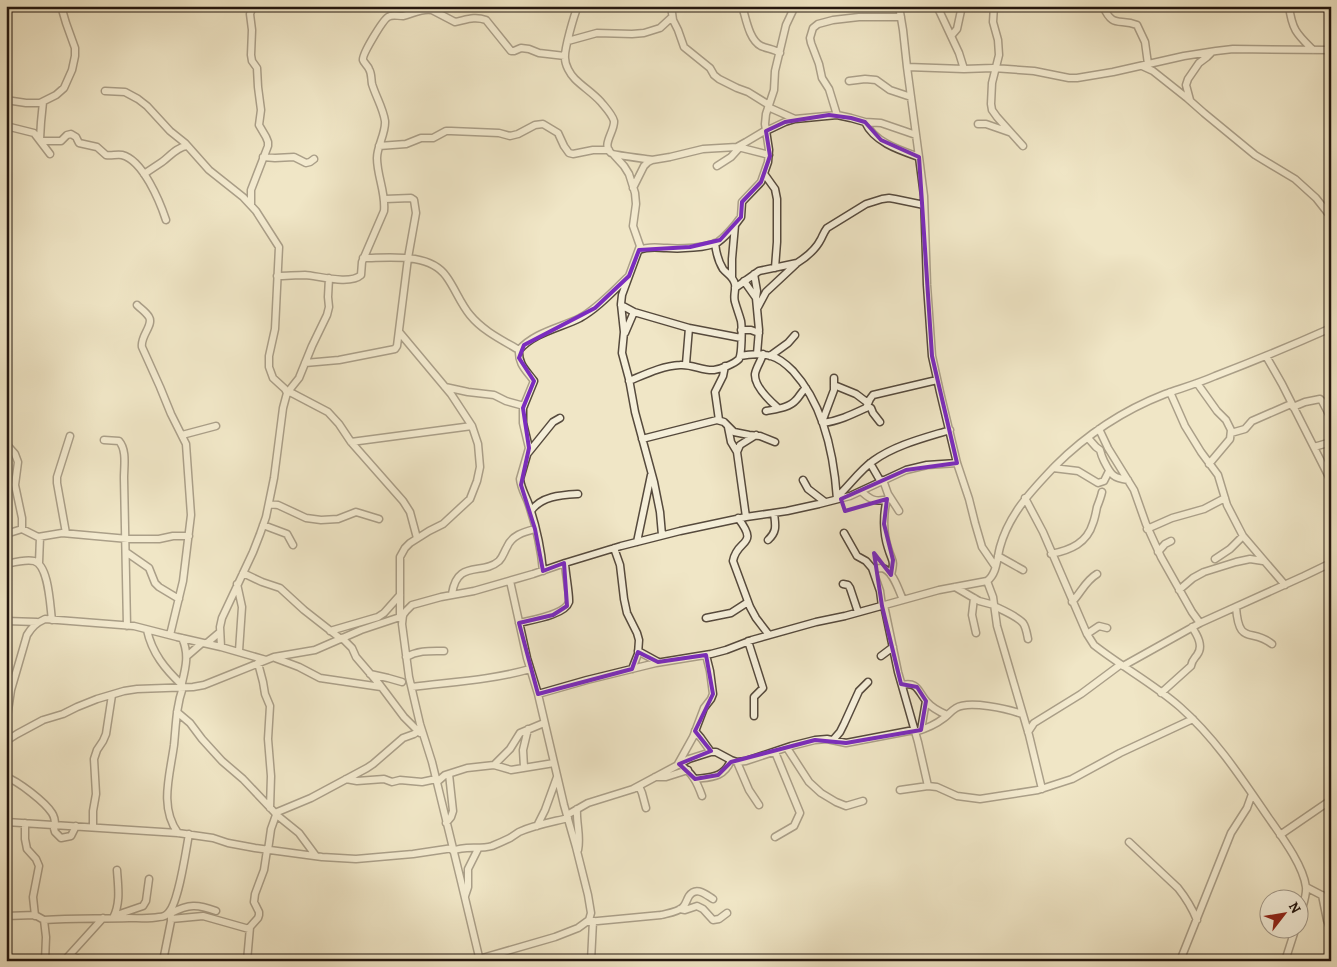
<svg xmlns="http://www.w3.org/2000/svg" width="1337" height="967" font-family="Alegreya,serif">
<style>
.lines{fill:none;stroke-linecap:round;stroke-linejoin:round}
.minor-casing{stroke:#564a3d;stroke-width:9}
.minor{stroke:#f5efda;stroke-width:6}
.marked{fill:none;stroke:#7b2cbf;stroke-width:4;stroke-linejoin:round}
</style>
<rect width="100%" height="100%" fill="#f0e6c6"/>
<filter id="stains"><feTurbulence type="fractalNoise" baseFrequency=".004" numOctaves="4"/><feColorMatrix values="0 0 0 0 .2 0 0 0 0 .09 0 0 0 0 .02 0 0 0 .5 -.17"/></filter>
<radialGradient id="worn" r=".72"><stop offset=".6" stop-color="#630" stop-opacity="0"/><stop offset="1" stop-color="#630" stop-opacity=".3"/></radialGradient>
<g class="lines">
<!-- minor casing -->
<g class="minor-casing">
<path id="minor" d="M578 6C574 15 564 50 565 58 565 65 570 74 575 79 583 87 593 93 601 102 605 107 612 114 614 121 615 131 601 145 611 153 613 155 646 159 652 160
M671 6 673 20 678 30 684 47 710 68 714 75 719 79 737 88 748 92 769 105
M742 6C746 18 749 40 761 46 768 49 774 49 780 53
M899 6 903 30 907 67 919 157 924 196 927 285 932 356 940 392 957 463 969 499 975 523 982 547 995 566
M937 6 959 53 964 69
M994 6 993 22 998 40 999 55 992 83 991 104 992 110 997 117 1023 146
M1103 6C1113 29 1119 18 1137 25L1145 42 1148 64
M1289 6C1292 30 1297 34 1313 50
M951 36 957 29 962 6
M568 41 597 33 632 34 644 33 660 28 672 17
M1142 66 1153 71 1187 98 1204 113 1255 155 1295 179 1316 198 1331 217
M907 67 964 69 993 68 1034 71 1069 78H1077L1113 72 1184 56 1216 51 1233 49 1331 50
M849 81 865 79 876 80 890 90 911 97
M105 91 125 92 138 99 147 106 170 131 185 143 209 170 243 197 256 211 279 247 275 329 269 356V367L273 378 285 389 287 393 283 408 274 478 266 517 260 534 253 552 222 618 220 627 221 647
M6 100 26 103H40L56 95 64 88 72 70 75 56V48L66 23 61 6
M1190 100 1186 85 1188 79 1199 63 1207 57 1212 52
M768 107 795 119
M837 115 829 89 822 78 819 64 811 43 810 38 813 28 818 24 833 20 859 17H901
M865 122C874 142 899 150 919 157
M6 124 10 127 34 133 50 154
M978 124H986L1009 132
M766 131 785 122 795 119 837 115 851 118 865 122 881 123 916 135
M40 139 41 122 43 102
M41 141H61L67 135 71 134 76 137 79 143 97 147 106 155C111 156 117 154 122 155 143 160 160 202 166 220
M379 146 406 144 421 138H433L446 131H451L499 133 510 136 518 134 535 125 543 124 558 133 564 146 569 153 573 154 593 150H609
M738 147 769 155
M614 155 624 166 629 174 635 193 636 204 633 226 640 246 622 295 621 304 624 332 622 353 629 379 635 412 654 482 660 512 662 535
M263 157 275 158 294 157 306 163 310 162 314 159
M717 166 731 157 740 147
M144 174C150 170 156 166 162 162 170 156 177 147 187 146
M765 175 775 189 777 199V242L775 268
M633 188 644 166 648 162 652 160 670 157 703 149 737 147 746 142 766 130
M251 205V190L268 146V142L266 137 259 125 261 110 258 87 257 68 252 61 251 55 252 30 250 14 253 6
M639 250C649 246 657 248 667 248 680 249 707 248 718 242 725 237 730 231 735 225
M363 258C388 258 429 252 446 276 455 288 460 303 470 315 483 331 502 340 519 350
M754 274 757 291 756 298
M277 276C286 276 296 275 305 275 319 276 350 285 361 275L362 262 384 211C386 193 377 176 377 158 377 146 386 133 385 121 383 108 376 97 372 84 371 79 372 74 369 69 368 66 364 63 363 60 362 54 383 20 388 17 392 14 397 16 403 16 413 14 421 8 432 10L455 22C466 20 474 16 486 20L511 51H514L521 48 529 49 539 53 565 56
M732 278V259L735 225 741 217 742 202 761 182 768 162 769 150 765 124 766 114 774 90 775 71 786 25 795 6
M744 281 756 298 759 330 757 354
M735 288 759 271 797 263C805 258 816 249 821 239 823 235 824 232 827 228L866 204 882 199 889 198 895 199 924 205
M137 305C141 309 146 312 149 317 154 325 140 336 142 347L160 387 171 414 186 444 191 515 183 581 170 635
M621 305 634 312 689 328 741 338
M758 307 766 292 796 264
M741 330H751L759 333
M400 333 451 394 472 426 478 444 480 467 477 481 470 499 443 524 429 531 410 543 405 548 400 557V617
M625 333 634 312
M763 354C761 361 756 368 755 374 754 386 770 401 778 408
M740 356C750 354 760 353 771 356 779 358 786 364 793 371 824 405 834 455 837 499
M770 356 788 343 795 335
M1266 356 1282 384 1331 481
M305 363 339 360 390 350 395 349 397 346 408 258 416 213 414 200 411 198 385 199
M686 364 689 328
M629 381C646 374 662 366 680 365 692 364 703 371 714 370 721 369 734 364 739 359 742 354 742 327 741 321 739 314 737 309 735 302 733 296 736 290 735 284 733 276 727 274 723 269 718 261 716 252 715 243
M1197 383 1217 411 1226 420 1231 430 1230 439 1209 464
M834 385 856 394 868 403
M445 387 468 392 494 395 506 401 524 406
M288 391 328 412 339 424 351 442 403 501 410 512 417 538
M1170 392 1185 426 1201 452 1218 475 1227 505 1243 536 1285 585
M287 393 299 378 312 346 327 315 329 307 328 297 329 278
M1293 407 1305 402 1320 399 1322 401 1331 418
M866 408 870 399 873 395 937 380
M766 411C776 409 789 408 796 400 800 396 801 392 806 388
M719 420 715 392 723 376 725 366
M822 422 834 390V378
M823 423C839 421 853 414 868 407L871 408 873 413 880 422
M728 427 731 442 737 452 746 517
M1099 429 1108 448 1134 490 1146 524 1161 557 1192 612 1200 623
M1231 433 1245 429 1252 421 1291 404
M182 435 216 426
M1088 438 1096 447 1100 450C1101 454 1102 457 1104 461 1111 475 1113 478 1128 480
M642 439 717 420 724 422 734 432 749 435 760 436 775 442
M104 440 119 441C127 450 124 466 124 478L127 626
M351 442 472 426
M8 446 15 454 18 462 15 485 22 518V529
M1314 447 1331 442
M737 452 740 445 756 435
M528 453 553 422 560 418
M870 463 881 482
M1053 468 1078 471 1098 483 1104 481 1109 471
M803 480 808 489 825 502
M883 480 888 494 899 511
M862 492C872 501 876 502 889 499
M837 497C849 486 860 470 873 461 895 445 924 438 950 430
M1025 498 1043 532 1087 634 1094 645C1122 667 1154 684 1180 707 1215 738 1240 776 1266 814 1279 833 1303 864 1306 887 1307 896 1302 907 1300 916
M887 499C883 514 883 533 888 548 892 562 895 559 891 575
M269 504 278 505 306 518 321 520 338 519 356 512 379 519
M531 511C541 496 561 495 578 494
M738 518C760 547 737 538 733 561L750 607 756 618 769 635
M263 525 287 534 293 545
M1147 529 1172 518 1204 509 1225 498
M66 533 57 483V477L70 436
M844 533 857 556 866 561 872 568 880 591 882 606
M6 534 22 529 38 537 62 533 128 539H159L173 536H189
M768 540C778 531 775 524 774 513
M637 542 651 475
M614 548 620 565 624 599 627 613 637 633 639 640 638 654 632 669
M126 552 149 568 155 583 159 587 179 599
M1158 552 1165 544 1171 541
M1051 554C1071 550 1087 543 1093 523 1095 518 1096 512 1097 507 1099 502 1101 497 1102 492
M998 556 1023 570
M1215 559 1230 549 1243 536
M39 563 40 537
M6 564C15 562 26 559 34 561 49 565 50 606 52 620
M873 570C875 569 880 568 882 568 893 570 899 591 903 600
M543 571C541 548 536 526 529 505 526 496 521 489 520 479L529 448 523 423V408L534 381C526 370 518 364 519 350 535 332 560 328 580 318 598 308 613 291 628 277
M243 573 262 582 280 588 304 610 341 639
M987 581 993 597 997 626 1029 735 1042 789
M237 584 242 607 239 651
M843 584 848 585 850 588 858 612
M955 587 979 601 994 605
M1179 590 1193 578 1204 572 1236 562 1250 559 1263 561
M452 594C457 559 482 576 499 561 503 557 504 552 507 547 512 535 524 532 535 529
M974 598 972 615 976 633
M1072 602C1081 593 1085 581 1097 574
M884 605 898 672 918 742 928 786
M994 606C1002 610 1017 616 1023 623 1026 627 1027 634 1028 639
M1236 607C1239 647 1251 627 1272 644
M706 618 731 613 748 602
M6 621 37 622
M519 623C531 620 565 615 569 602 570 597 565 570 565 563
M147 630C152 653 165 669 182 685
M330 631 378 617 384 613 400 595
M1087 634 1099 626 1107 628
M342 638 352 648 356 657 380 685 404 717 420 733
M748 641 763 688 754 697V716
M207 643 220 632
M638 651 658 662
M187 656 202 643
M881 656 893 647
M406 657C419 650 430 651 444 651
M275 658 299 667 320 678 381 687
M258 663 263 682 265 694 270 706 268 739 271 776 270 808
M1123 666 1200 623 1304 576 1331 563
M370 674 388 678 402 682
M902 685C918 681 918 692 927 702 932 708 940 712 947 715
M181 687C185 670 190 655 182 638
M412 687C451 682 492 680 530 669
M1161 693 1191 666C1192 660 1194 659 1197 655 1204 646 1197 635 1192 627
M538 694 587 680 656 663 711 654 726 650 752 640 816 622 845 616 939 590 987 581C997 574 997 558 1000 547 1009 514 1032 490 1055 466 1086 435 1124 410 1165 394 1182 388 1199 383 1215 376 1254 361 1293 345 1331 328
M177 712 190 723 202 739 222 761 243 779 278 816 299 833 316 856
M6 724 11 690 27 635C32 627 36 623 45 619L134 626 177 637 221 647 266 660
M921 730 926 701
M695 731 701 738 711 752
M915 732C925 729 935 725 944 718 948 715 951 711 956 708 969 700 1008 709 1022 714
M1028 732 1034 723 1081 694 1120 665
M833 740 840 732 844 724 859 691 868 682
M6 741 17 734 43 720 63 714 77 707 97 699 124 691 137 689 193 687 204 685 274 657 315 650 361 630 403 616
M787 748 809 782 821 793 836 802 846 806 863 801
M775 752 800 813 794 826 775 837
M737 762 749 790 759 805
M678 764 693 737 704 708 711 699 713 694 710 671 706 655
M679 764C692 772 697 782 702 796
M494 765 510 749 520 733 544 723
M524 767 523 750 528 729
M6 777C18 781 45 802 52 813 54 816 55 821 55 825
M655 777H666L688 770
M346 779 357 781 384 779 392 782 400 780 422 782 436 779
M695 779C711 777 724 778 731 760
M437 782 445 775 467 768 494 765 511 770 554 763
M639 786 642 793 646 808
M900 790 928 786 937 787 957 796 980 799 1038 790 1072 779 1120 753 1193 719
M577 809C576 823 581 836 578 850
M275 813 311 798 367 768 373 764 403 738 414 734 418 731
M567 815 588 803 633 789 689 759 711 752H716L731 760 737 762 746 761 791 746 815 740 827 739 846 743 914 730
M6 822 178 833 213 838 228 843 255 848 322 857 356 859 413 854 453 848
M25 823V839L27 849 36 859 39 866 33 897 35 916
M446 823 451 817 453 811 449 774
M53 825 55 832 61 838 71 836 76 826
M537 826 545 810 557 777
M93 827V811L96 794 94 759 97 750 103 741 106 734 112 695
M178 833C159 807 170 775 174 745 176 725 176 707 183 687
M1280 835 1331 800
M1129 842 1178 888C1186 898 1192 908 1197 920
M268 850 271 829 276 815
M453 851C464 845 479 850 492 846 497 844 504 841 510 838 513 836 516 834 519 832 534 825 552 822 568 818
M1306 887 1331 900
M1322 895 1327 920 1331 930
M465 896 468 887V869L478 849
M680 909 685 910 697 906 703 909 713 920 719 919 727 913
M171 913C189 904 197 904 216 911
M6 916 35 915 44 920 46 937 45 961
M114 916 143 906 146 901 149 879
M113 918C121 903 118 886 117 870
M171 919 203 916 249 929
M44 920C72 918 100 919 129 918 139 918 149 919 159 917 163 917 167 915 169 912 179 901 186 850 189 834
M587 922 661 915C669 913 678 912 683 907 686 904 687 899 689 896 696 886 705 894 713 899
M70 955 83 961
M479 959 555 937 578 928 589 920 591 913 588 895 576 847 564 805 538 694 527 658 510 581
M64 961 103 918
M163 961 171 921V916
M247 961 250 927 258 918 259 915V912L254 902 255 894 264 870 267 850
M480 961 460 877 432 762 420 724 409 677 402 624 403 615 406 611 412 605 441 597 474 591 533 574 565 563 621 546 680 531 746 517 787 511 819 504 850 496 906 470 927 465 957 463
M591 961 593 921
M1180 961 1231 833 1247 808 1252 794
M1285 961 1295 930"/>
</g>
<!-- minor -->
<use href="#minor" class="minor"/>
</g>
<!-- marked area -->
<path d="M0 0H1337V967H0ZM829 115 851 118 865 122 881 140 919 157 932 356 957 463 906 470 841 499 845 511 887 499 884 524 893 560 891 575 874 553 882 606 901 684 917 687 926 701 921 730 846 743 815 740 731 762 718 775 695 779 679 764 711 751 695 731 713 694 706 655 658 662 638 652 632 669 538 694 519 623 553 615 567 606 564 563 543 571 535 529 521 485 529 448 523 408 534 381 519 358 524 345 595 308 629 276 639 250 690 247 720 240 741 217 742 202 761 182 770 156 766 131 785 122Z" fill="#f0e6c6" fill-opacity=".55" fill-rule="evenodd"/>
<path class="marked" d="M829 115 851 118 865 122 881 140 919 157 932 356 957 463 906 470 841 499 845 511 887 499 884 524 893 560 891 575 874 553 882 606 901 684 917 687 926 701 921 730 846 743 815 740 731 762 718 775 695 779 679 764 711 751 695 731 713 694 706 655 658 662 638 652 632 669 538 694 519 623 553 615 567 606 564 563 543 571 535 529 521 485 529 448 523 408 534 381 519 358 524 345 595 308 629 276 639 250 690 247 720 240 741 217 742 202 761 182 770 156 766 131 785 122Z"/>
<!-- margin -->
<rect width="1337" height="967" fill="none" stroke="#f0e6c6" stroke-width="25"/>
<rect x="8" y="8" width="1322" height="952" fill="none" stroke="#23160f" stroke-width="2.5"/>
<rect x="12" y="12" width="1312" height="942" fill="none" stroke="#23160f"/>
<!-- north arrow -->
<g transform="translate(1284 914) rotate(59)"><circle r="24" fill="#f5efda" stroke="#a19889"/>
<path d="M0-4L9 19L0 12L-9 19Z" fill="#8f2418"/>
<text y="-8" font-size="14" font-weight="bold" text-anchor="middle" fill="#23160f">N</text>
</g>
<rect width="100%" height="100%" filter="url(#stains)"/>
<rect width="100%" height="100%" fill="url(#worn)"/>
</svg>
